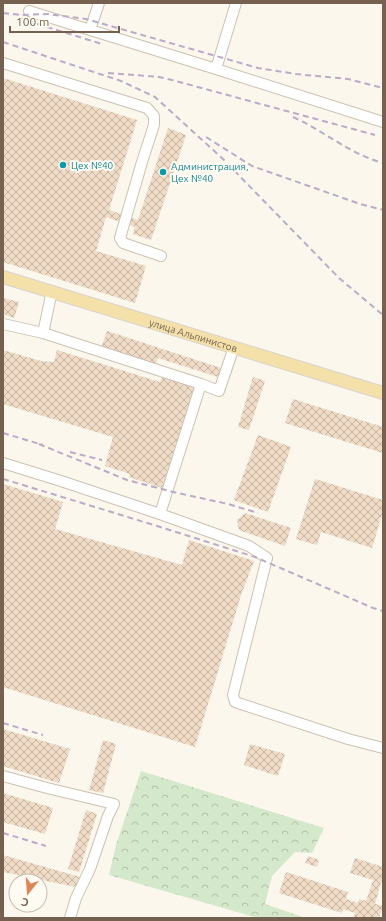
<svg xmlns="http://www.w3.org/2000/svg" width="386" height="921" font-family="Ubuntu,sans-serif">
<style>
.forest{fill:url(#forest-crowns)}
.building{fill:url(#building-cross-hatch)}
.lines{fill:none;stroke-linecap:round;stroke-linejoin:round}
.minor-casing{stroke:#cdc1b2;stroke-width:12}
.major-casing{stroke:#d9d3ce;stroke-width:14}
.minor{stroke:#fff;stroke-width:10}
.major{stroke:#f4e1aa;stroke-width:12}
.rail{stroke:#bcaac6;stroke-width:2;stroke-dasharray:6 4;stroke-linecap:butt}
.culture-dot{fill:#0f9aa8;stroke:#fefbf3;stroke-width:1.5}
.labels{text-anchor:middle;stroke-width:4;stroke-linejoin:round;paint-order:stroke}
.culture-label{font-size:10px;fill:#0d838f;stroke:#fefbf3;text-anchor:start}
.street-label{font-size:10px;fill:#766150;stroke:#fefbf3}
</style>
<defs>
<pattern id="forest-crowns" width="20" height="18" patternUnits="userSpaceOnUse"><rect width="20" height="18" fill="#d4e9cb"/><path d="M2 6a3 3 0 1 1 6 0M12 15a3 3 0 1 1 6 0" fill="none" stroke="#b1c0a7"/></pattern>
<pattern id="building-cross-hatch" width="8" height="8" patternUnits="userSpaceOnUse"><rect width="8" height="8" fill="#efdbc6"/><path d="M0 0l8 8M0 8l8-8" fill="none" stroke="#c6b5a3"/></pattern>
</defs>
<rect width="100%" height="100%" fill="#fbf7ec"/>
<!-- forest -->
<path class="forest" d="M141 771 324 828 312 853 295 852 272 876 265 904 306 918H258L109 875 116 845Z"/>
<!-- building -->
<path class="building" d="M3 78 137 120 109 210 138 220 168 128 186 135 151 240 133 234 135 227 106 217 96 251 146 266 135 303 3 262Z
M3 298 19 302 14 318 3 314Z
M107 331 221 368 218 377 158 358 155 366 101 348Z
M3 350 41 361 54 362 57 350 160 382 162 377 194 388 162 488 129 477 130 474 105 466 113 437 3 404Z
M253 377 265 381 249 430 238 427Z
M293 399 383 427V453L285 423Z
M258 435 291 447 268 512 234 500Z
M315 479 383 500V511L372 548 321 532 317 545 296 539Z
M3 484 63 502 55 529 182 565 189 540 254 561 241 595 195 747 3 687Z
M245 513 291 528 285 546 239 530 237 520Z
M3 729 70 749 59 783 3 766Z
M103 740 116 744 103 793 89 790Z
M250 744 285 754 278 776 244 765Z
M3 793 53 808 45 834 3 822Z
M86 810 97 814 79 872 68 869Z
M3 855 80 877 76 887 3 872Z
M308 856 319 860 317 867 305 863Z
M355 858 383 867V883L381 882 375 904 383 906 379 918H353L355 913 343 909 342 913 279 893 286 872 348 892 346 899 358 903 359 899 366 901 373 880 350 873Z"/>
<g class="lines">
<!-- minor casing -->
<g class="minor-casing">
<path id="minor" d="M29 11 216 69 383 122
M90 30 99 3
M3 63 147 108 154 116V125L142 162 120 238 123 243 161 256
M216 69 236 3
M52 291 43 333 201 384 219 391 234 347
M3 324 43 333
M201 384 160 514 249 546 267 558 233 695 235 702 348 739 383 748
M3 463 61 481 160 514
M3 776 47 788 114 804 108 816 90 869 76 898 70 918"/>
</g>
<!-- major casing -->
<g class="major-casing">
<g id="major">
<path id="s1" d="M3 277 383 393"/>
</g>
</g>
<!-- minor -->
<use href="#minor" class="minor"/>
<!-- major -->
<use href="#major" class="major"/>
<!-- rail -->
<path class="rail" d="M3 13 21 15 48 14 86 19 258 68 296 74 348 79 383 88
M18 18 102 44
M3 42 121 81 155 97 222 158 339 278 383 315
M108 73 159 77 172 80 375 135
M293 117C324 131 350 154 383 163
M206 137 252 166 360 204 383 210
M3 433 43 445
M39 444 127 480 173 492 228 504 258 513
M70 452 102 460
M3 479 95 507 157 526 255 557 373 608 383 611
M3 723 43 735
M3 833 46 846"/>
</g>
<!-- markers -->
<g class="culture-dot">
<circle cx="63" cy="165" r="4"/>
<circle cx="163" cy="172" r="4"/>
</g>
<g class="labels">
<!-- culture labels -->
<g class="culture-label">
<text x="71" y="169">Цех №40</text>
<text x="171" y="170">Администрация,<tspan x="171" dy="12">Цех №40</tspan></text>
</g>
<!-- street labels -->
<g class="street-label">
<text dy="4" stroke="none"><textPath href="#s1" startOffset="199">улица Альпинистов</textPath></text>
</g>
</g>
<!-- border -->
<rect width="386" height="921" fill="none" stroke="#766150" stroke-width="8"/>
<!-- north arrow -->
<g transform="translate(28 893) rotate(197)"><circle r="19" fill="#fefbf3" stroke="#c8bdb2"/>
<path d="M0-3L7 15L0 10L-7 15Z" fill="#db865b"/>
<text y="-6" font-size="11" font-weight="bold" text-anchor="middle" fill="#766150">С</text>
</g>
<!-- scale -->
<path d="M10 26v6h109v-6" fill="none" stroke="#766150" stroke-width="2"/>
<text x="16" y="26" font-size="12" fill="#766150" stroke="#fefbf3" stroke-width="3" paint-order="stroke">100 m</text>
</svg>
